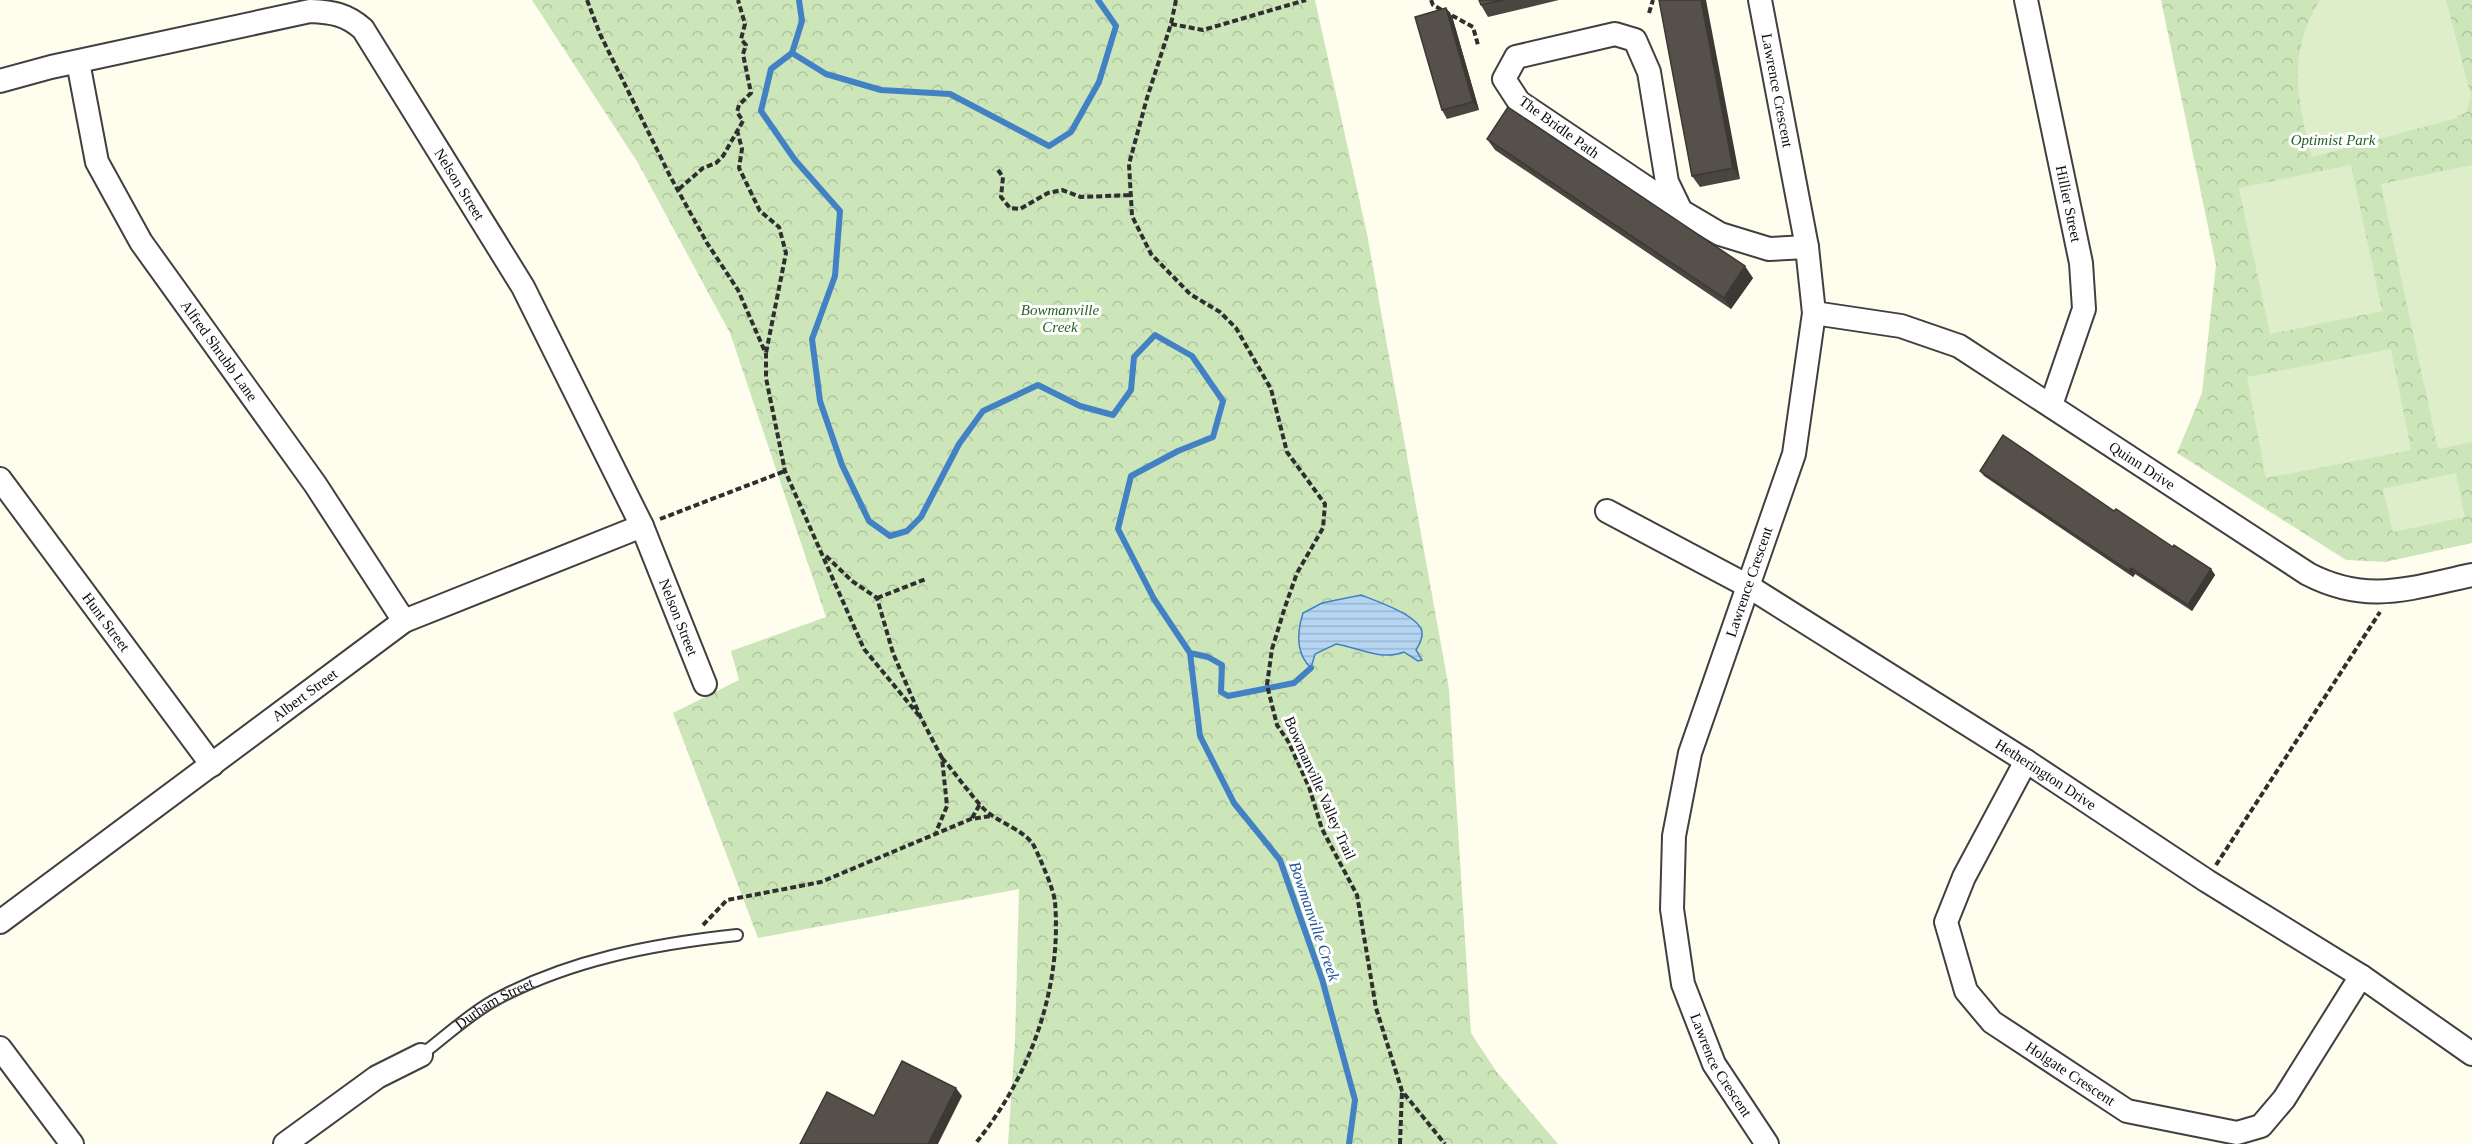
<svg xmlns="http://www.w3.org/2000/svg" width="2472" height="1144" font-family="'Times New Roman',serif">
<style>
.park{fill:url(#park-crowns)}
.pitch{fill:#deeecb}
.water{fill:url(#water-rules);stroke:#4281c4;stroke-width:1.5}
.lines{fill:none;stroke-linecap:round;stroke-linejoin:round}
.stream{stroke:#4281c4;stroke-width:6}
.service-casing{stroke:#404040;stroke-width:14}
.minor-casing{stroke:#404040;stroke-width:26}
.path{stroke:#2f2f2f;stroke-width:4;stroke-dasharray:6 3;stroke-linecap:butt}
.service{stroke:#fff;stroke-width:10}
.minor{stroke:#fff;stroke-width:22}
.wall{fill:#494540}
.shaded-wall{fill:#3c3834}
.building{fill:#55504a;stroke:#3c3834;stroke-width:1.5}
.labels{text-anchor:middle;stroke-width:6;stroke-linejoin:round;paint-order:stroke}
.street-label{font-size:15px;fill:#0d0d0d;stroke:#fff}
.park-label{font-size:15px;font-style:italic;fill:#276122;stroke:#fff}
.water-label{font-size:16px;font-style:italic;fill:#1e5497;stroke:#fff}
</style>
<defs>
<pattern id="park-crowns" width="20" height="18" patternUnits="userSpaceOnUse" patternTransform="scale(1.5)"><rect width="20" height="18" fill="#cce6ba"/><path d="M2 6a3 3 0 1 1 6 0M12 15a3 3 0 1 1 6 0" fill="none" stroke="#aec49f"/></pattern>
<pattern id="water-rules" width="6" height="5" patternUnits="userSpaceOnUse" patternTransform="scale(1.5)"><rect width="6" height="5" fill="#b6d5f2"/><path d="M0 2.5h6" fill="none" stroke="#9bb6ce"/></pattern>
</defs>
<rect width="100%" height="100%" fill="#fefdee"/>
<!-- park -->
<path class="park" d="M532 0H1315L1367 234 1449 689 1471 1033 1496 1071 1558 1144H1008L1015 1040 1019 889 758 938 673 713 739 680 731 651 826 617 730 333 638 163Z
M2161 0H2472V543L2385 562 2346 560 2177 453 2202 393 2216 265Z"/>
<!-- pitch -->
<path class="pitch" d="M2320 0H2446L2471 96 2466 113 2457 115V118L2312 157C2297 102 2287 51 2320 0Z
M2351 165 2382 311 2270 334 2239 188Z
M2472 165V442L2438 449 2381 184Z
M2391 349 2411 450 2266 478 2247 377Z
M2456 473 2465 517 2393 532 2383 489Z"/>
<!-- water -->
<path class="water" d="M1361 595C1376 601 1419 615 1422 632 1423 639 1419 645 1416 650L1422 660 1418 661 1404 652C1382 661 1359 648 1336 644L1315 654 1311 668C1295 653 1297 632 1303 613L1322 603Z"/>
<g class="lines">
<!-- stream -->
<path class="stream" d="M1098 0 1116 26 1099 82 1071 132 1049 146 950 94 881 90 826 74 792 53 771 69 761 111 795 160 840 211 835 276 812 339 820 401 842 465 869 521 890 536 907 531 921 517 959 444 983 411 1038 385 1080 406 1113 415 1131 390 1134 357 1155 335 1192 356 1223 401 1213 437 1178 451 1131 476 1118 529 1154 599 1190 653 1200 736 1234 803 1280 860 1322 979 1355 1100 1349 1144
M792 53 802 21 799 0
M1190 653 1208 657 1222 665 1221 692 1228 696 1294 683 1311 668"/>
<!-- service casing -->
<g class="service-casing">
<g id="service">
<path id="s1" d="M421 1055C445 1037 469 1014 495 1000 569 960 653 944 737 935"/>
</g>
</g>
<!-- minor casing -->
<g class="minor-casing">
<g id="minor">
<path id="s2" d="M1760 0 1807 247 1814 313 1794 454 1690 753 1674 836 1672 909 1683 984 1714 1064 1767 1144"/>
<path id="s3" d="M2026 0 2081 263 2084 309 2051 405"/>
<path id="s4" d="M78 62 97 162 141 242 315 484 404 621"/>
<path id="s5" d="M0 81 51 67 310 11C332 12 346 14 363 29L523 287 642 526 705 684"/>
<path d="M1681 211 1667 182 1649 72 1635 40 1615 34 1516 57 1504 79 1519 102 1681 211 1720 234 1769 249 1807 247"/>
<path id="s6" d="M1814 313 1901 326 1959 346 2308 574C2368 605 2410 588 2472 575"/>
<path id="s7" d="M0 479 212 765"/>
<path id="s8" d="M1607 511 1748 586 2026 761 2207 881 2361 976 2472 1054"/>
<path id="s9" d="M2026 761 1964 877 1946 922 1966 991 1992 1022 2127 1111 2237 1133 2261 1126 2284 1099 2361 976"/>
<path id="s10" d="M0 922 404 621 642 526"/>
<path d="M0 1048 72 1144"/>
<path d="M285 1144 377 1077 421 1055"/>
</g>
</g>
<!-- path -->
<path class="path" d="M587 0 600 34 670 176 707 243 738 290 766 354V378L785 471 864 649 921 718
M1176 0 1171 24 1147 98 1129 164 1132 216 1151 254 1190 294 1220 312 1236 328 1271 389 1287 452 1325 504 1323 528 1297 573 1285 607 1272 649 1267 685 1277 725 1288 741 1309 787 1322 829 1357 895 1376 1008 1402 1091 1445 1144
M1431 0 1433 5 1473 27 1478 45
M1649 13 1653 0
M1171 24 1203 30 1306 0
M737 130 742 149 739 168 760 211 779 227 786 253 766 353
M998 170 1003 177 1001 197 1010 208 1020 209 1048 193 1062 190 1081 197 1131 195
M679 189 703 168 716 163 723 156 743 121 737 112 739 105 751 93 743 54 746 45 741 39 745 24 738 0
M660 519 785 471
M826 556 852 581 877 598 893 653 921 718 942 758 947 806 936 832
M877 598 926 579
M942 758C956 774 968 792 983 808 996 822 1024 829 1034 846 1040 858 1054 890 1055 902 1062 989 1030 1077 975 1144
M972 818 980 804
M2216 865 2380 612
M703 925 727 900 821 882 971 819 991 816
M1400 1144 1402 1091"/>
<!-- service -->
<use href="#service" class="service"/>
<!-- minor -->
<use href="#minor" class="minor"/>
</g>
<!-- wall -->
<path class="wall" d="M1479 0H1559L1488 17 1481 5Z
M1659 0 1740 179 1700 187 1692 176Z
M1446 8 1452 16 1479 110 1447 119 1442 110Z
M1487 139 1753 278 1731 309 1495 150Z
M1980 471 2173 547 2211 569 2215 575 2192 611 2135 574 2133 577 1984 476Z"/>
<!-- shaded-wall -->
<path class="shaded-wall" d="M1701 0H1706L1740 179 1733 168Z
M1446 8 1452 16 1479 110 1473 102Z
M1745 266 1753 278 1731 309 1724 298Z
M2131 568 2135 574 2133 577 2129 571Z
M2211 569 2215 575 2192 611 2188 605Z
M956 1088 962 1096 938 1144H928Z"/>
<!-- building -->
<path class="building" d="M1479 0H1504L1481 5Z
M1659 0H1701L1733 168 1692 176Z
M1446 8 1473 102 1442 110 1415 17Z
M1508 107 1745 266 1724 298 1487 139Z
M2003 435 2114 511 2116 509 2173 547 2174 545 2211 569 2188 605 2131 568 2129 571 1980 471Z
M902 1061 956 1088 928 1144H800L827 1092 874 1116Z"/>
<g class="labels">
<!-- street labels -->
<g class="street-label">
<text dy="5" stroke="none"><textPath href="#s2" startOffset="92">Lawrence Crescent</textPath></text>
<text transform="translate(1559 127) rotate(36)" y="5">The Bridle Path</text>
<text dy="5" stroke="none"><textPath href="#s5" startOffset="558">Nelson Street</textPath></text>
<text dy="5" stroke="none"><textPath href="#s3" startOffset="208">Hillier Street</textPath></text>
<text dy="5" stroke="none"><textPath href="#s4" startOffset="327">Alfred Shrubb Lane</textPath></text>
<text dy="5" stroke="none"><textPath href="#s6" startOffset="368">Quinn Drive</textPath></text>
<text transform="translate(1749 582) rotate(-71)" y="5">Lawrence Crescent</text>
<text dy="5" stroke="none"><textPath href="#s5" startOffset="1044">Nelson Street</textPath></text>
<text dy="5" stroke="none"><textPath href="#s7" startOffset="178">Hunt Street</textPath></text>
<text dy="5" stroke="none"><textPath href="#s10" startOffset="380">Albert Street</textPath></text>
<text dy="5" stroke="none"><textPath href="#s8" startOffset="512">Hetherington Drive</textPath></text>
<text transform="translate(1320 788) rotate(66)" y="5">Bowmanville Valley Trail</text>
<text dy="5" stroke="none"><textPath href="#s1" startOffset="90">Durham Street</textPath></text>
<text dy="5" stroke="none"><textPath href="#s2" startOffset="1100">Lawrence Crescent</textPath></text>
<text dy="5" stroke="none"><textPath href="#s9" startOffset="386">Holgate Crescent</textPath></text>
</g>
<!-- park labels -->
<g class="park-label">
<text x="2333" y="145">Optimist Park</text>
<text x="1060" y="315">Bowmanville<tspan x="1060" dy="17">Creek</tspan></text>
</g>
<!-- water labels -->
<g class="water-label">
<text transform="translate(1315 921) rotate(71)" y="6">Bowmanville Creek</text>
</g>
</g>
</svg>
